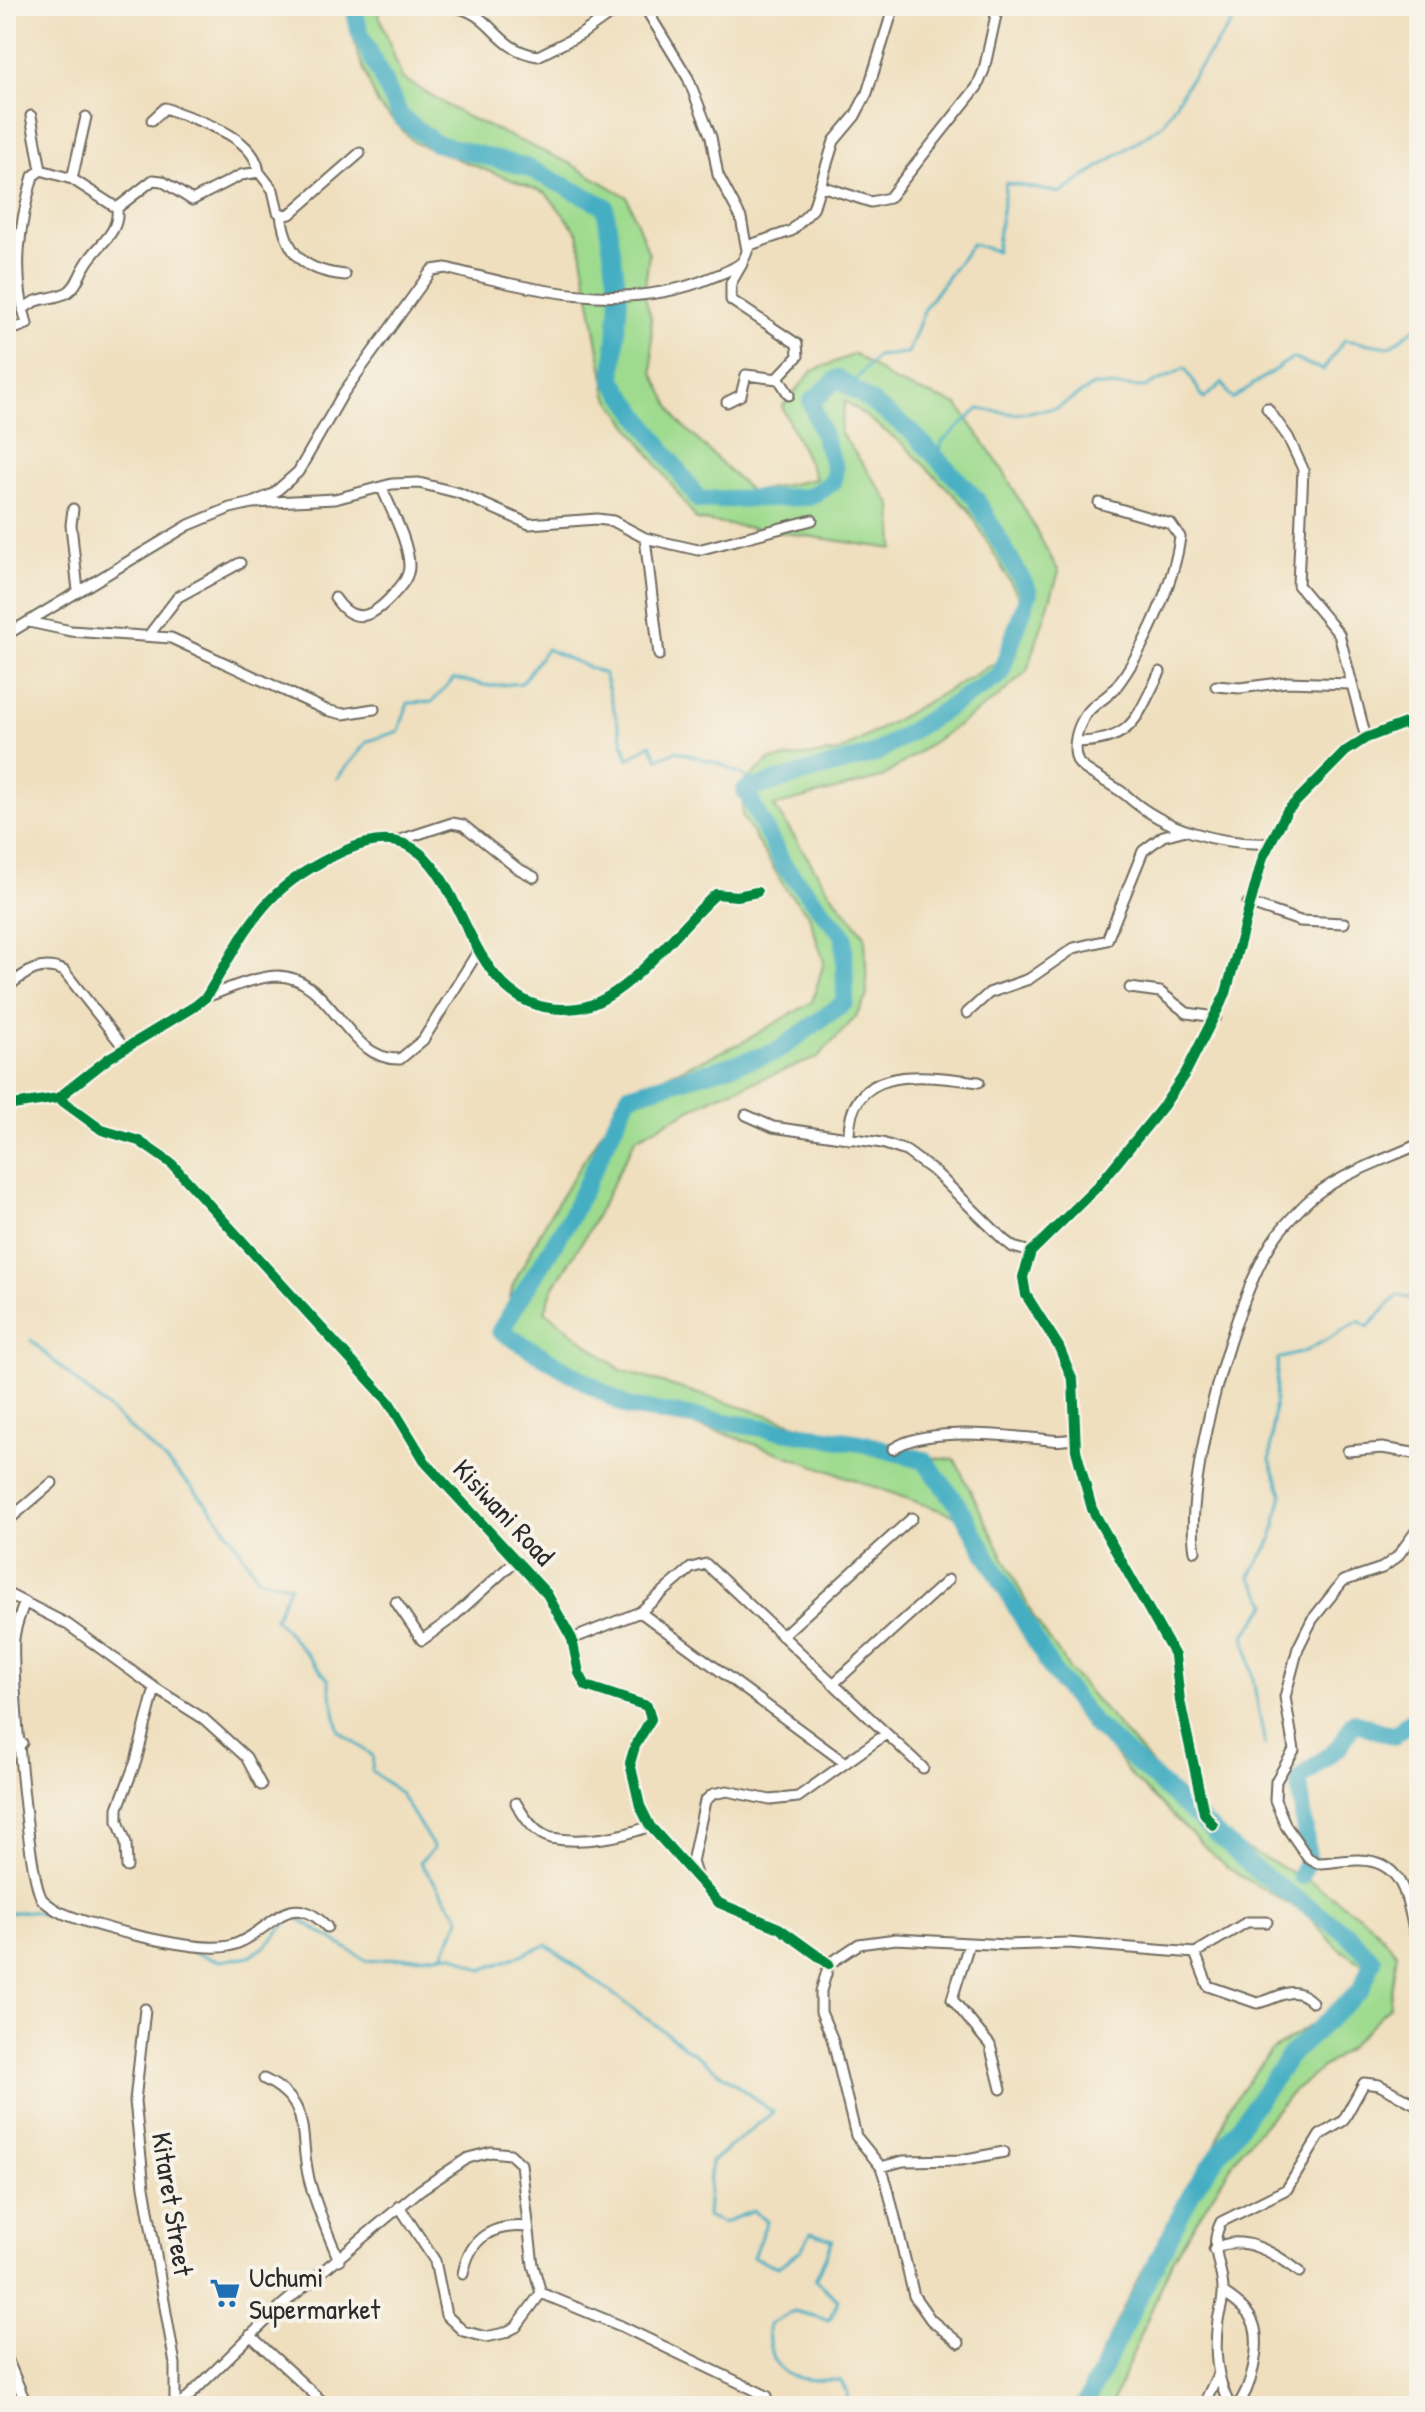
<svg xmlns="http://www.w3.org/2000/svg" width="1425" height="2412" font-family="'Patrick Hand',sans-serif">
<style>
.green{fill:#9fdb8f;stroke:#65835d;stroke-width:2}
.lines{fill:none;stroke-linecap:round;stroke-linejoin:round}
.stream{stroke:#44aec3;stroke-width:3}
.river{stroke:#44aec3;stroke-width:18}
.minor-casing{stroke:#706a5e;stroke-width:13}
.minor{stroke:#fff;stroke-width:9}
.cycleway-casing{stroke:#f7f3e8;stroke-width:15}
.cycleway{stroke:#00873e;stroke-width:10}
.labels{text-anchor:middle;stroke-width:8;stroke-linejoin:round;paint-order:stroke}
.street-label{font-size:28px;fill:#2b2b2b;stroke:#f7f3e8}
.poi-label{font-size:28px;fill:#2b2b2b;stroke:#f7f3e8;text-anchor:start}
</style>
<rect width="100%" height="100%" fill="#f7f3e8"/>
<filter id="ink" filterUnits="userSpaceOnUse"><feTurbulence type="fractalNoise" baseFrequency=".0125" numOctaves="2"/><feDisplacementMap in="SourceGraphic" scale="16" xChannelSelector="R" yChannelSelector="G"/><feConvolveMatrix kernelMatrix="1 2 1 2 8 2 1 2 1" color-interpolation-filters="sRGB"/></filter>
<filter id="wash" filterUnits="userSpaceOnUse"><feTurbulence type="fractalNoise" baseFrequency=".006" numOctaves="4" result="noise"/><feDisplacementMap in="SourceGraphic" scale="32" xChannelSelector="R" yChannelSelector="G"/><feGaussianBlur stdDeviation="1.8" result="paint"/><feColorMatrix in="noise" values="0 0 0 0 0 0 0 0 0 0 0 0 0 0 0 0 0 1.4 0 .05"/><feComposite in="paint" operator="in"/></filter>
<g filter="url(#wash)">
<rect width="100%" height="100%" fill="#efdfbe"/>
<!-- green -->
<path class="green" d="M347 6H376L402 78 465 116 569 163 627 197 649 254 644 293 651 318 653 373 678 421 751 492 816 479 782 407 812 371 855 354 895 382 958 405 1004 472 1059 572 1027 671 997 698 881 778 774 806 830 892 865 935 867 996 855 1018 817 1058 717 1096 636 1138 588 1232 553 1288 545 1311 621 1370 891 1453 955 1460 1034 1618 1073 1674 1209 1830 1313 1883 1370 1923 1397 1953 1389 2007 1348 2048 1294 2090 1241 2150 1173 2258 1111 2406H1076L1138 2278 1211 2158 1229 2107 1270 2052 1353 1997 1372 1971 1336 1946 1307 1915 1226 1867 1132 1777 1069 1693 1029 1632 970 1521 723 1433 624 1407 501 1336 513 1285 549 1216 626 1093 739 1044 812 1002 824 962 809 915 787 891 742 816 744 782 770 760 839 752 997 662 1020 599 969 510 904 445 845 401 840 432 892 505 894 549 697 520 607 395 578 233 546 193 415 143 378 105 357 52Z"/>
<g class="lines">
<!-- stream -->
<path class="stream" d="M850 386 877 356 908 353 926 306 972 244 996 251 1006 183 1061 193 1163 124 1189 81 1235 19 1251 6
M939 460 942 442 979 409 1014 414 1057 408 1093 386 1146 387 1185 368 1204 399 1222 383 1232 399 1292 358 1323 370 1344 340 1389 347 1419 325
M337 778 368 741 399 731 408 703 432 702 454 679 490 686 522 683 546 649 604 674 628 759 651 744 658 759 676 751 720 764 763 785
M31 1340C89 1395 153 1443 206 1503 226 1525 242 1554 259 1579L290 1585 275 1618 328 1679 339 1731 373 1756 372 1771 400 1793 434 1848 420 1862 460 1918 443 1954
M1265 1745 1245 1635 1268 1604 1250 1576 1272 1539 1282 1493 1270 1460 1278 1359 1306 1351 1359 1321 1368 1327 1398 1295 1419 1301
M6 1913 31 1911 140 1945 179 1948 221 1961 250 1956 266 1946 293 1915 367 1961 453 1954 482 1970 547 1945 773 2112 711 2162 707 2216 722 2223 753 2211 767 2221 753 2257 778 2267 801 2250 811 2233 833 2240 815 2280 838 2300 829 2320 794 2311 768 2325C768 2379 793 2381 840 2380L848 2394 844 2406"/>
<!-- river -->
<path class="river" d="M354 6 359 31 401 117 435 143 526 167 605 206 619 298 613 380 699 500 809 497 833 482 835 469 811 402 838 378 911 431 976 499 1029 592 1000 675 874 754 745 790 784 866 844 936 845 1002 776 1052 629 1095 570 1218 500 1331 628 1407 861 1443 924 1460 958 1505 1052 1670 1093 1723 1256 1870 1347 1934 1373 1960 1361 1990 1292 2053 1193 2190 1084 2406
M1301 1876 1308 1858 1299 1779 1340 1746 1354 1722 1394 1736 1419 1713 1415 1660 1419 1661"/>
</g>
</g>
<g filter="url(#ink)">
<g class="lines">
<!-- minor casing -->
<g class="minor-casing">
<path id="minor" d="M449 6C495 12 492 49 538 56L580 35 621 6
M644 6 688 78 711 137 718 175 741 218 747 250
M1351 6 1355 11
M650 15 663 6
M31 116 41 170
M152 120 165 108C195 120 254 134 259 172
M72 179 86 117
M821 186 871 202 889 198 977 87 984 70 998 6
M281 215C287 256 305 271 345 275
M742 264 731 283V300L797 344 798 356 778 377 789 395
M23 310C37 295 52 301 68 292 78 285 79 275 85 266 96 245 120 235 117 208
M6 332 27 324C12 273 19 226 33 176L41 170 72 179 117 208 153 180 162 181 192 200 241 175 259 172 273 190 278 212 284 215 290 214 360 153
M727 402 741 395 746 375 778 379
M1267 408 1288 437 1303 469 1298 585 1339 634 1366 738
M252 503 273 494 298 472 344 392 432 270 446 268C532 290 624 314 710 278 720 274 735 269 742 262 746 257 747 250 750 245L791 231 813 209 834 141 855 116 867 93 894 6
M1099 503 1171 524 1180 537C1175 580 1143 652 1116 687 1106 700 1089 705 1082 721 1076 732 1072 750 1078 762 1083 771 1116 786 1127 796 1164 829 1219 845 1268 843
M73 509 71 525 78 591
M645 538 659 655
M335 598C353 625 371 618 390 598 399 588 409 579 409 566 409 542 391 510 382 488
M29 622 71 631 171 638 326 710 343 714 374 709
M6 635 189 525 230 508 252 503 335 499 392 484 419 483 459 493 529 524 597 519 613 521 645 538 698 550 812 520
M149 635 178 597 240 563
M1216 686 1240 688 1287 682 1350 684
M1076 742C1134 741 1136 718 1160 672
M400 840 452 823 463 825 517 868 534 877
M1248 903 1300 921 1344 923
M6 988C25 973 40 960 64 971L125 1049
M1130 988 1160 992 1187 1013 1216 1017
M206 997C228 989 254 977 277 976 333 976 345 1061 400 1059L423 1040 479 950
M967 1013 989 993 1029 979 1074 948 1107 940 1143 851 1163 836 1186 830
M58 1098 102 1130 139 1141 172 1164 389 1402 426 1463 547 1594 572 1639 579 1673 586 1686 647 1706 651 1719 635 1746 630 1763 640 1806 650 1826 719 1903 779 1928 829 1964
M6 1106 58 1098 109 1058 195 1006 206 997C250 925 261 888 344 851 481 789 438 1027 578 1008 628 1001 680 925 716 894L737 896 757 892
M746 1115 773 1127 882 1143 906 1151 936 1173 1004 1240 1013 1247 1031 1252
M849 1139C847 1061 928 1076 979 1082
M893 1449C923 1427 996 1435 1031 1438 1047 1439 1060 1443 1075 1438
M1348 1451 1382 1448 1419 1454
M6 1522 52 1483
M1419 1527 1397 1557 1382 1568 1343 1581 1312 1620 1298 1648 1285 1697 1294 1750 1276 1781 1275 1800 1286 1826 1308 1858 1317 1863C1331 1863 1346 1859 1360 1860 1411 1861 1407 1913 1419 1949
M1195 1551C1183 1484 1236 1290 1277 1235 1285 1224 1296 1213 1306 1203 1335 1175 1383 1161 1419 1144
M6 1593 67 1624 155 1688 204 1719 246 1757 261 1785
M396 1602 422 1640 451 1619 515 1561
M24 1604C20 1615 15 1627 14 1639 11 1671 28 1879 42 1899 45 1903 52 1907 56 1910 87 1926 196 1953 229 1946 270 1936 287 1884 327 1927
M640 1612 845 1763
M782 1636 912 1518
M572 1639 640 1612 691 1568 706 1564 923 1768
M833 1684 948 1580
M6 1738 22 1743
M516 1803C524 1817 535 1834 551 1838 582 1844 622 1837 650 1826
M1213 1825 1204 1813 1180 1701 1175 1656 1092 1509 1076 1450 1073 1381 1059 1347 1026 1295 1023 1277 1031 1252 1098 1186 1164 1105 1186 1072 1226 993 1263 857 1287 811 1346 751 1366 738 1419 718
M127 1867 126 1843 118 1821V1808L136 1761 155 1688
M696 1874 692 1862 705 1801 713 1794 727 1791 770 1800 798 1797 886 1734
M969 1944 952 1999 990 2045 1001 2089
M1195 1953 1208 1986 1257 2003C1279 1999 1292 1982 1312 2002
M145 2009 135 2101 144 2187 175 2364V2406
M264 2079C314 2103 298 2136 309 2179 316 2207 328 2234 339 2260
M881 2167 903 2161 961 2160 1004 2152
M399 2206 435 2261 446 2315 463 2331 486 2337 504 2333 516 2327 541 2293
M1214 2250C1240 2231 1278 2255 1300 2272
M463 2274C470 2237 492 2224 528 2227
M1223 2293C1234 2300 1250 2312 1254 2325 1261 2347 1251 2389 1237 2406
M250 2335 327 2406
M959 2343 931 2320 914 2296 887 2185 881 2167 856 2136 832 2038 821 2012V1991L829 1964 859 1944 896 1939 1007 1945 1068 1943 1195 1953 1247 1922H1267
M6 2356 27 2406
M179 2406 282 2305 420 2190 468 2158 491 2152 510 2154 521 2164 533 2265 541 2293 621 2326 767 2396
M1203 2406 1218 2374
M1230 2406C1216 2378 1214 2351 1218 2320 1220 2310 1224 2299 1223 2289 1222 2263 1208 2248 1221 2222L1287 2189 1320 2135 1343 2121 1364 2083 1379 2085 1419 2106"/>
</g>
<!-- minor -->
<use href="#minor" class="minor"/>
<!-- cycleway casing -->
<g class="cycleway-casing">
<path id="cycleway" d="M58 1098 102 1130 139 1141 172 1164 389 1402 426 1463 547 1594 572 1639 579 1673 586 1686 647 1706 651 1719 635 1746 630 1763 640 1806 650 1826 719 1903 779 1928 829 1964
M6 1106 58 1098 109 1058 195 1006 206 997C250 925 261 888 344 851 481 789 438 1027 578 1008 628 1001 680 925 716 894L737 896 757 892
M1213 1825 1204 1813 1180 1701 1175 1656 1092 1509 1076 1450 1073 1381 1059 1347 1026 1295 1023 1277 1031 1252 1098 1186 1164 1105 1186 1072 1226 993 1263 857 1287 811 1346 751 1366 738 1419 718"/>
</g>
<!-- cycleway -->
<use href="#cycleway" class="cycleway"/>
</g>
</g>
<!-- icons -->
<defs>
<g id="supermarket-bare" transform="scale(2.4)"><path d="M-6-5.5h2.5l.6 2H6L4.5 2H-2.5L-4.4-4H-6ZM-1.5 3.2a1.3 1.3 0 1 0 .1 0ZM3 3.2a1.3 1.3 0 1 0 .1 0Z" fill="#1f6fb2" stroke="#f7f3e8" stroke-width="2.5" paint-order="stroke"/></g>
</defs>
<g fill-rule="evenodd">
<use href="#supermarket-bare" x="225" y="2293"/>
</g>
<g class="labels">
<!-- street labels -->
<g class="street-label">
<text transform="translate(504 1512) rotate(47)" y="10">Kisiwani Road</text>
<text transform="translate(173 2204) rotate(81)" y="10">Kitaret Street</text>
</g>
<!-- poi labels -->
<g class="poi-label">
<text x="249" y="2287">Uchumi<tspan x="249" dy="32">Supermarket</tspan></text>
</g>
</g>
<!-- margin -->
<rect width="1425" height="2412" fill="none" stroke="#f7f3e8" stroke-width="32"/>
</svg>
